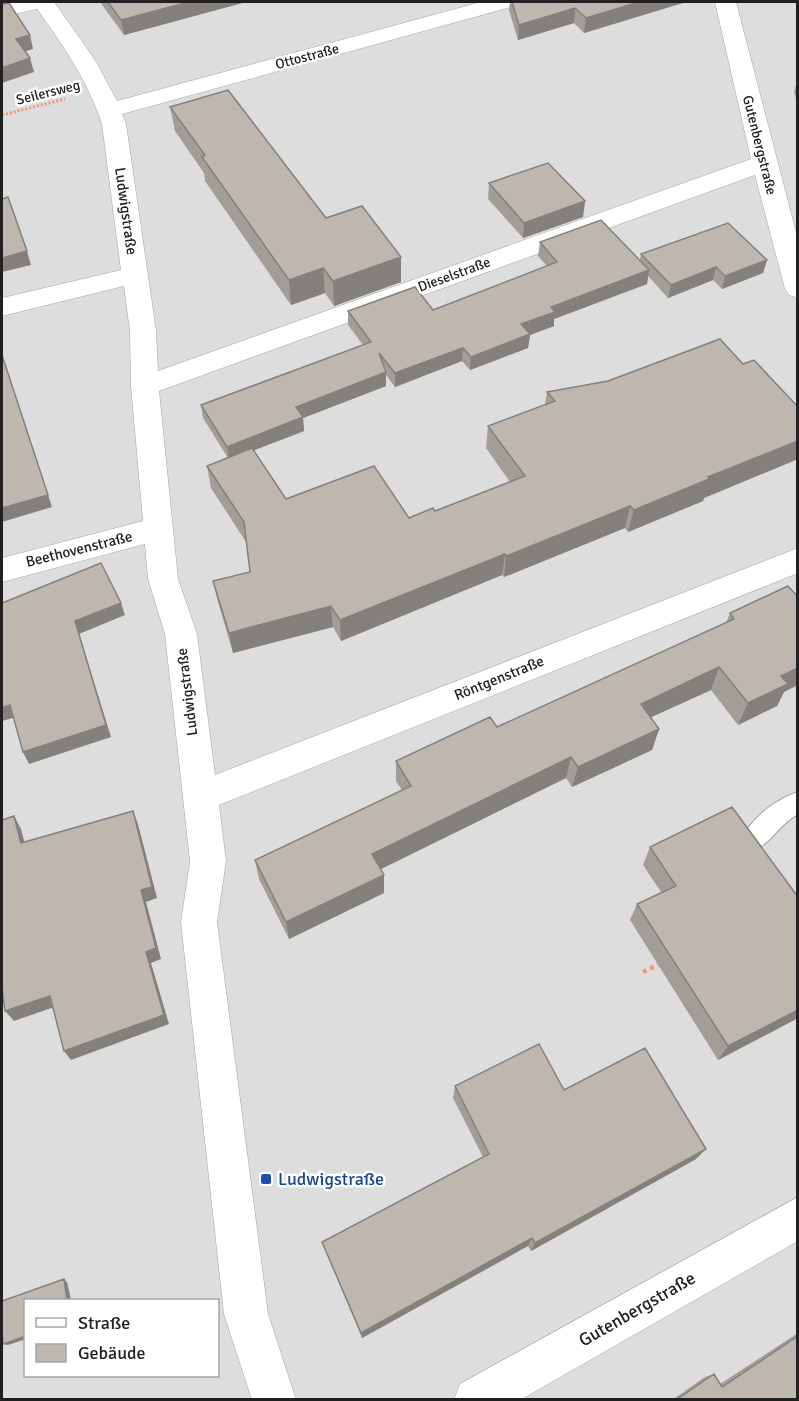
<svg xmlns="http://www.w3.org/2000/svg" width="799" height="1401" font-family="Signika,sans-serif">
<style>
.residential{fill:#dedddd;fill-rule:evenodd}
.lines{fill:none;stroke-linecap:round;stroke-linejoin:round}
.lane-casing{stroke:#a4a4a4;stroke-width:2}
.street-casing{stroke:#a4a4a4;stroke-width:1}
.path-far1{stroke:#ee977a;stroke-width:3;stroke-dasharray:2 2;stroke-linecap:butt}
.path{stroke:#ee977a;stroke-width:4.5;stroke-dasharray:4 4;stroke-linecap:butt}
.lane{fill:#fff;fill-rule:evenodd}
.street{fill:#fff;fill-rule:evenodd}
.wall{fill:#a39d97}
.shaded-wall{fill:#84807b}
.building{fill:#bdb7b0;stroke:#84807b;stroke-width:1.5}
.transit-dot{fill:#1a4fb4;stroke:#fff;stroke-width:2}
.labels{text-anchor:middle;stroke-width:5;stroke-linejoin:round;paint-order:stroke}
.far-street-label{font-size:14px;fill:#202020;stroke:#fff}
.street-label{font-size:15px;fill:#202020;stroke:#fff}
.near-transit-label{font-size:18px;fill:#164399;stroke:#fff;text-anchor:start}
.near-street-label{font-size:18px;fill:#202020;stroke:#fff}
</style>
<rect width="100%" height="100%" fill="#f0eee7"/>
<!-- residential -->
<path class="residential" d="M2 2H797V1399L2 1400ZM26 1300H218V1376H26Z"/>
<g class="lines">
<!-- lane casing -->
<g class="lane-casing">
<path id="lane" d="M798 792V814C780 823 772 843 754 850L745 847 742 839C752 817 775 800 798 792Z"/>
</g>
<!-- street casing -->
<g class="street-casing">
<path id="street" d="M15 2H54L95 60 117 101 481 2H514L511 7 122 114 126 124 156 331 158 371 751 159 715 2H736L798 240V298L789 295 785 289 755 175 159 391 178 579 197 634 215 775 798 548V573L219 805 226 861 217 922 268 1314 296 1400H252L224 1314 181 922 190 861 165 634 148 579 145 544 2 582V558L143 521 131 386 130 331 124 286 2 316V298L121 270 102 124C88 81 63 45 37 9L2 17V5Z
M798 1197V1241L520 1400H454L460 1384Z"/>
</g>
<!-- path-far1 -->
<path class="path-far1" d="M2 115 65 99"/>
<!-- path -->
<path class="path" d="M643 972 661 963"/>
<!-- lane -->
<use href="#lane" class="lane"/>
<!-- street -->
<use href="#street" class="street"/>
</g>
<!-- wall -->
<path class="wall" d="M100 2H246L124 35Z
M510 2H686L584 33 574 23 518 40 509 10Z
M798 78V104L794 92Z
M170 107 326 218 401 257V282L334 306 325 293 291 305 205 181 204 173 175 131Z
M489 183 585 201 583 217 523 238 488 199Z
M540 242 640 260 641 254 767 260 763 273 722 289 713 280 668 298 648 276 647 284 554 319V326L530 335 528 348 470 370 462 361 395 387 386 375V386L303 418 304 431 254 450 286 499 409 518 435 511 510 482 486 448 488 426 545 405 547 392 743 364 798 407V459L704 498 703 501 628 532 625 528 504 577 502 575 341 641 333 627 233 653 218 602 213 581 250 572 246 542 211 488 207 466 228 458 203 418 201 405 363 345 348 325V311L433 310 547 266 538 256Z
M788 586 784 692 777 706 738 725 711 690 651 717 659 729 652 750 572 787 566 778 381 869 384 875V893L289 939 259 879 255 860 402 790 396 781V761L497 727 726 623 730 613Z
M650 847 798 897V1018L718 1060 630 920 637 904 661 892 643 865Z
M455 1086 564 1090 696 1159 531 1251 528 1246 362 1338 322 1242 483 1157 453 1098Z
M798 1333V1400H672L705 1377 714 1374 720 1384Z"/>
<!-- shaded-wall -->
<path class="shaded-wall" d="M189 2H246L124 35 121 20Z
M639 2H686L584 33 586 18Z
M575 8 574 23 518 40 519 25Z
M30 35 33 49 20 53 16 39Z
M30 58 34 72 2 83V68Z
M585 201 583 217 523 238 524 223Z
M27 251 31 265 2 272V258Z
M401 257V282L334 306 333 281Z
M767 260 763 273 722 289 725 276Z
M716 267 713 280 668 298 671 285Z
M323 268 325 293 291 305 289 280Z
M649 270 647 284 554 319V326L530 335 528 348 470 370 471 357 521 324 551 307Z
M463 348 462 361 395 387V373Z
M6 367 52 507 2 522V508Z
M386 372V386L303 418 304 431 229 460 227 447 296 407Z
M798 441V459L704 498 703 501 628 532 634 510 708 477Z
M630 506 625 528 504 577 506 556Z
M505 554 502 575 341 641 340 620Z
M121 603 125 615 79 634 111 737 29 764 23 752 75 621Z
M331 606 333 627 233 653 229 633Z
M719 667 711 690 634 725 641 704Z
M798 668V685L784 692 777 706 738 725 748 703 781 676Z
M10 705 16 717 2 721V708Z
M659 729 652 750 572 787 578 767Z
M571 757 566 778 373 873 372 854Z
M133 811 138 824 157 898 146 902 161 959 151 963 169 1024 71 1060 64 1051 146 952Z
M14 816 21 829 28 856 21 843Z
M384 875V893L289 939 286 922Z
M50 996 57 1006 14 1021 5 1011Z
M798 1010V1018L718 1060 728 1046Z
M706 1149 696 1159 531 1251 535 1243Z
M532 1238 528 1246 362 1338 361 1333Z
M64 1279 67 1282 71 1300H67Z
M26 1336V1339L8 1345 3 1344Z"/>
<!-- building -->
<path class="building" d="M108 2H189L121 20Z
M512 2H639L586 18 575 8 519 25Z
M9 3 30 35 16 39 30 58 2 68V4Z
M228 90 326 218 362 206 401 257 333 281 323 268 289 280 202 157 205 155 170 107Z
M548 163 585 201 524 223 489 183Z
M8 197 27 251 2 258V199Z
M601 220 649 270 551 307 555 312 521 324 530 334 471 357 463 348 395 373 379 353 386 372 296 407 303 417 227 447 201 405 371 342 348 311 415 287 433 310 557 262 540 242Z
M728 223 767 260 725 276 716 267 671 285 641 254Z
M720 339 743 364 754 360 798 407V441L708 477 709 479 634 510 630 506 506 556 505 554 340 620 331 606 229 633 213 581 250 572 244 522 207 466 252 448 286 499 374 466 409 518 433 508 435 511 525 476 488 426 555 401 547 392 608 381Z
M2 355 48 495 2 508Z
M101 563 121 603 75 621 106 725 23 752 10 705 2 708V603Z
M788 586 798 597V668L781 676 788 684 748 703 719 667 641 704 659 729 578 767 571 757 372 854 384 875 286 922 255 860 411 786 396 761 490 717 497 727 734 619 730 613Z
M732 807 798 897V1010L728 1046 637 904 676 886 650 847Z
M133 811 152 887 141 890 156 948 146 952 164 1015 64 1051 50 996 5 1011 2 989V820L14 816 21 843Z
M539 1044 564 1090 645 1048 706 1149 535 1243 532 1238 361 1333 322 1242 489 1154 455 1086Z
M64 1279 67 1300H26V1336L3 1344 2 1332V1301Z
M798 1336V1400H676L714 1374 722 1387Z"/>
<!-- markers -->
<rect class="transit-dot" x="260" y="1173" width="12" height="12" rx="3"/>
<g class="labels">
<!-- far-street labels -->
<g class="far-street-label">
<text transform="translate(307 56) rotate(-15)" y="5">Ottostraße</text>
<text transform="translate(48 92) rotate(-14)" y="5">Seilersweg</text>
<text transform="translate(760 145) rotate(76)" y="5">Gutenbergstraße</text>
<text transform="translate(454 274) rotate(-20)" y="5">Dieselstraße</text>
</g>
<!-- street labels -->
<g class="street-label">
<text transform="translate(126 211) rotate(82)" y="5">Ludwigstraße</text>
<text transform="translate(79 549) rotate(-14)" y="5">Beethovenstraße</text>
<text transform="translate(499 678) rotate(-22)" y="5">Röntgenstraße</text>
<text transform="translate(187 692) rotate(-97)" y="5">Ludwigstraße</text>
</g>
<!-- near-transit labels -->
<g class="near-transit-label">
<text x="278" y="1185">Ludwigstraße</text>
</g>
<!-- near-street labels -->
<g class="near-street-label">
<text transform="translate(637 1309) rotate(-30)" y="6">Gutenbergstraße</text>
</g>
</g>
<!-- border -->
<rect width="799" height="1401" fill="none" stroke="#202020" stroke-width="6"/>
<!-- legend -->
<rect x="24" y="1299" width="195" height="78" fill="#ffffff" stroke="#a6a6a6" stroke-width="1.5"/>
<rect x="36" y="1318" width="30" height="9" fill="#ffffff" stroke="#a6a6a6" stroke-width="1.5"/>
<text x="78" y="1329" font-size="18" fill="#202020">Straße</text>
<rect x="36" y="1344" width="30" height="18" fill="#bdb7b0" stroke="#a6a6a6" stroke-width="1.5"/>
<text x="78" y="1359" font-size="18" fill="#202020">Gebäude</text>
</svg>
